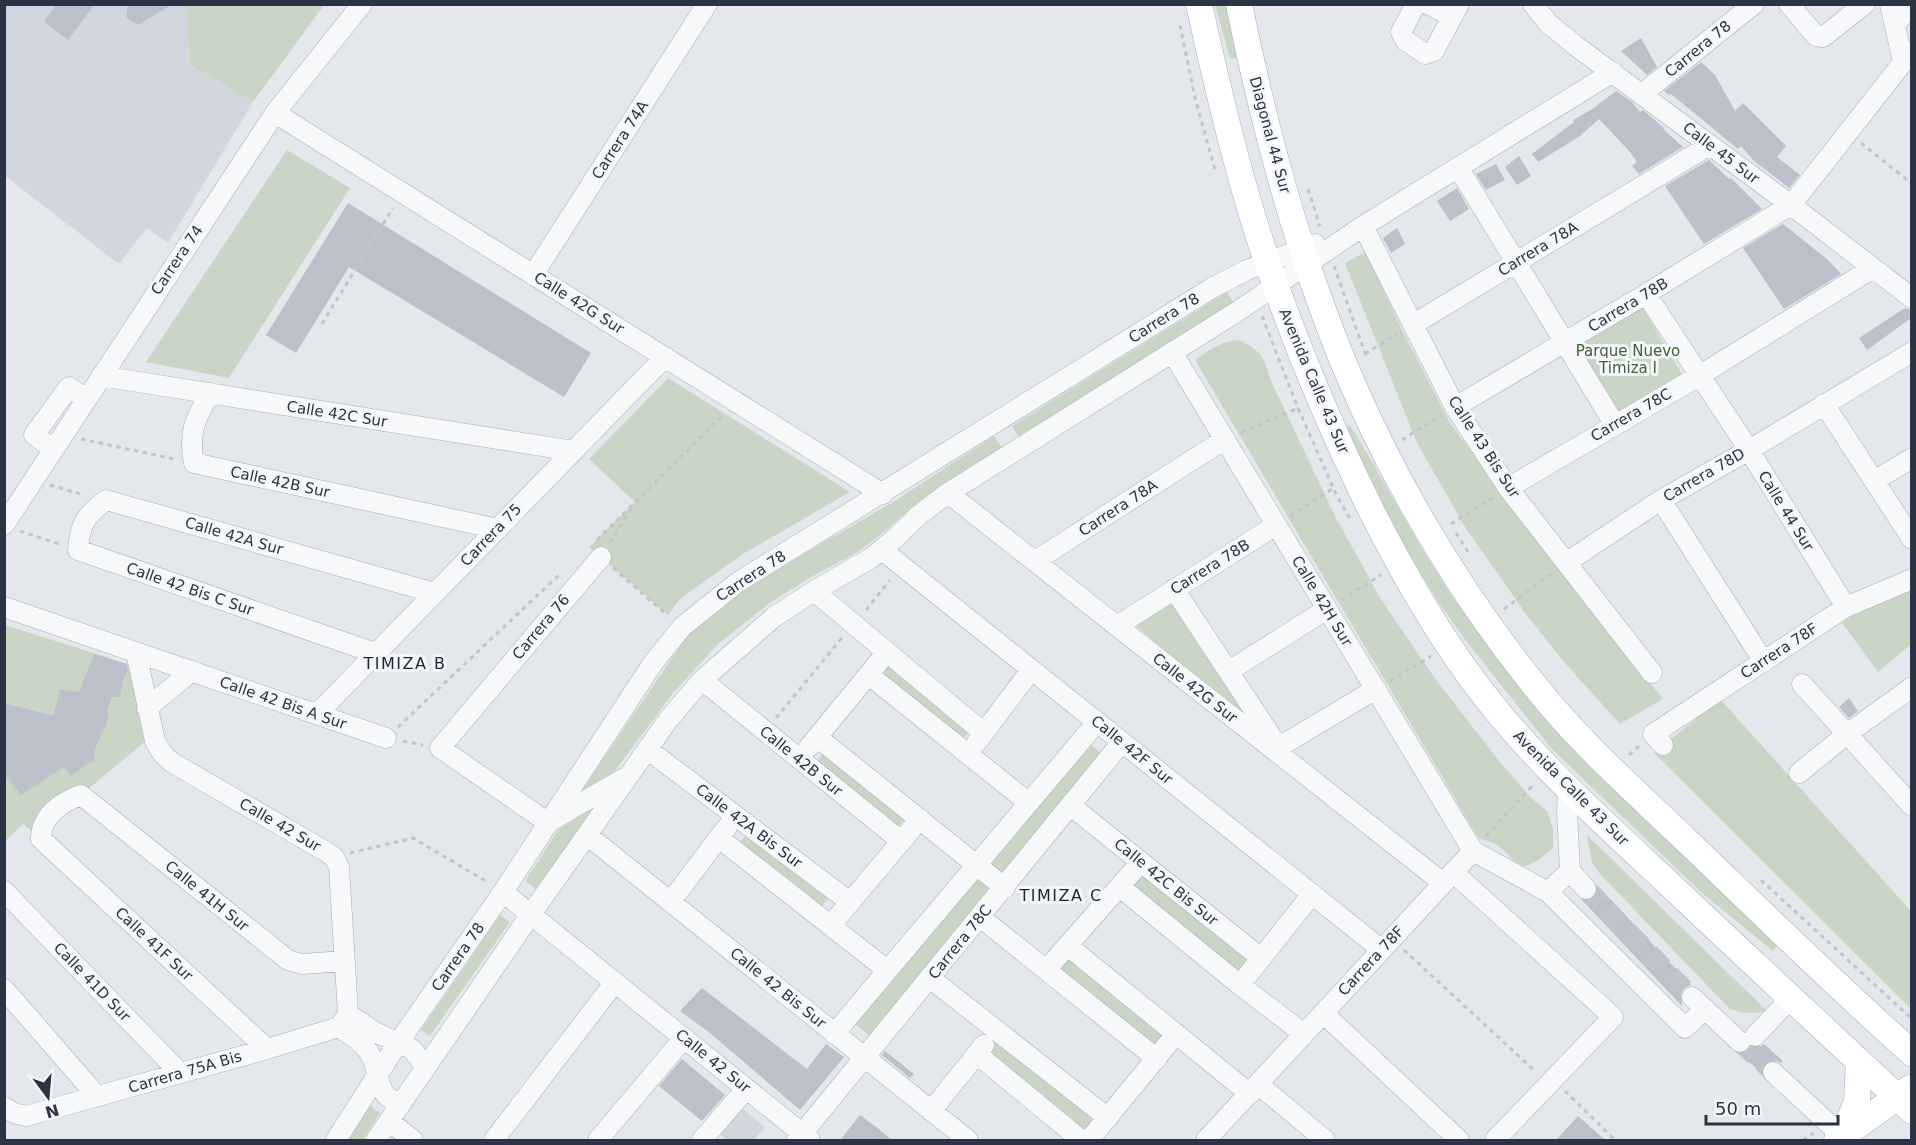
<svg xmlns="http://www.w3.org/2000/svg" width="1916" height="1145" font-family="'DejaVu Sans',sans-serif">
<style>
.built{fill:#d2d6de}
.green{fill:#c9d6c5}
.building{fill:#bbc0ca}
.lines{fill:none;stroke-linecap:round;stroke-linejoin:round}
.minor-tunnel{stroke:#bfc3cb;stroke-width:20;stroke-dasharray:20 10;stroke-linecap:butt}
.minor-casing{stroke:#a9aeb7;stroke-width:21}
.major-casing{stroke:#a3abb8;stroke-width:27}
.path{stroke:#c2c5cb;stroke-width:3;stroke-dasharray:4.5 4.5;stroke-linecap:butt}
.minor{stroke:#f7f8fa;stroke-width:20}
.major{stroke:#fff;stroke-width:26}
.labels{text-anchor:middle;stroke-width:6;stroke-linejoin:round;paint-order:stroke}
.street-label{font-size:15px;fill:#2b3445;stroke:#f4f6f9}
.park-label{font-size:15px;fill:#3f6138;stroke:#f4f6f9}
.neighbourhood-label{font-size:16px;letter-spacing:1.5px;fill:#1d2536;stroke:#f4f6f9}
</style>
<rect width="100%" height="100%" fill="#e4e7ec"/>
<!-- built -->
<path class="built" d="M4 5H187L189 64 253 102 168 243 147 228 119 264 5 176Z
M740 1106 765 1128 753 1140H727L717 1131Z"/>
<!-- green -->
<path class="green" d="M187 5V4L324 5 253 102 189 64Z
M1215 5H1226L1237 58 1230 59Z
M287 150 350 188 229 378 146 362Z
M1366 252 1401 328 1450 423 1584 603 1663 699 1620 724 1564 662 1526 614 1465 527 1417 443 1345 263Z
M1227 292 1234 303 1019 437 1012 426Z
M1641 305 1682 374 1615 414 1574 344Z
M1239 340C1262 351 1264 357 1271 381L1335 516 1382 601 1436 680 1500 762 1530 797 1547 811 1553 829V848C1543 857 1533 866 1519 867 1507 853 1498 841 1479 839L1195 360C1209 350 1221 341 1239 340Z
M668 378 850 492 743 554 680 599 668 615 589 547 635 502 589 459Z
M1350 425C1391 491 1425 561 1471 623 1560 743 1670 843 1778 945L1773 951 1702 893 1552 749 1467 642 1439 603 1404 546 1369 483 1344 427Z
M994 436 1003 449 918 502 885 531 856 553 813 576 771 602 718 644 673 693 611 776 579 794 692 629 738 592 893 502Z
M1911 589V644L1878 672 1842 623 1869 604Z
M1174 596 1257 727 1133 624Z
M5 625 131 665 147 740 81 795 41 839 23 824 5 841Z
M892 662 973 727 961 742 880 677Z
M1720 699 1911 911V1009L1654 753Z
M1088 742 1103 755 871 1037 855 1024Z
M827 749 908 815 896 830 814 765Z
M598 803 536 889 525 881 559 829Z
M748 832 831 895 819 910 736 848Z
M1587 835 1768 1012 1744 1013 1730 1009 1599 873 1592 862Z
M1144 873 1251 959 1238 974 1132 888Z
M500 915 510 922 430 1036 421 1030Z
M1064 952 1170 1038 1158 1053 1051 968Z
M995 1035 1101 1121 1088 1136 982 1050Z
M370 1106 380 1113 363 1140H348Z"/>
<!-- building -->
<path class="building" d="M57 4H95L68 40 44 22Z
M128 4H173L138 25 126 18Z
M1641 38 1657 67 1647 75 1621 51Z
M1701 62 1715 75 1735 111 1743 103 1786 146 1777 157 1800 175 1789 188 1754 161 1741 146 1738 149 1671 94 1669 95 1664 91Z
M1616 91 1632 102 1640 112 1643 110 1664 128 1663 129 1683 147 1639 174 1632 166 1637 162 1630 152 1599 119 1580 136 1538 162 1532 154 1574 122 1573 120 1591 110Z
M1519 156 1531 176 1517 185 1505 167Z
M1709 160 1729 179 1731 178 1762 209 1704 244 1665 186Z
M1496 164 1505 180 1486 190 1476 174Z
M1457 188 1469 209 1450 221 1437 201Z
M348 203 591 353 564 397 349 267 296 353 266 335Z
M1783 224 1828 260 1841 274 1784 309 1743 248Z
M1397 228 1405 244 1391 253 1383 238Z
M1905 308 1911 310V318L1867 350 1859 338Z
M94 654 126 664 128 671 123 680 120 697H112L107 711 109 717 94 751 95 759 71 776 64 767 21 795 4 774V703L53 716 60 689 79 692Z
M1849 698 1858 711 1849 718 1839 707Z
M1598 886 1691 985 1684 988 1681 994 1682 1006 1582 900 1588 901 1593 898 1597 893Z
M702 988 807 1069 826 1044 844 1057 800 1110 710 1033 680 1011Z
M1764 1044 1783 1061 1781 1063 1775 1060 1769 1061 1764 1064 1761 1073 1741 1054 1748 1051 1751 1047 1758 1048Z
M885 1051 914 1074 910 1078 882 1055Z
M682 1059 725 1095 702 1121 659 1086Z
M860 1115 876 1127 892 1140H840Z
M1578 1116 1605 1140H1556Z"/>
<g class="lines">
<!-- minor-tunnel -->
<path class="minor-tunnel" d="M1586 889 1692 997
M1740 1042 1773 1072"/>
<!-- minor casing -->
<g class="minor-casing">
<path id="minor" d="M1416 4 1401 32 1405 40 1425 54 1434 51 1459 4
M1427 4 1452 16
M1533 4 1548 23 1576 46 1791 205 1912 298
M1789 4 1816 36 1823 37 1865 4
M1890 4 1903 62
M1895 24 1912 6
M1642 94 1754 4
M275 113 883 494
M1458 167 1615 425
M1363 226 1455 407 1508 488 1652 673
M533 275 707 4
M1646 294 1749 450 1846 607
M1414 324 1710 145
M1172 352 1473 851
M101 376 574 451
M210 393C195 419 188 433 194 463L498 529
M1824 404 1912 539
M1455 407 1646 294 1791 205 1912 51
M54 449 34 435 69 387 86 399
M1874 481 1912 458
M1508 488 1699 376 1873 268
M948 493 1443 883
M1661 500 1764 662
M4 525 275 113 362 4
M882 550 1382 950
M1035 561 1225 439
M1567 562 1661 500 1749 450 1912 352
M1174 589 1277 745
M814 591 984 733
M4 607 386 738
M1117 626 1276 525
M136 652 155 741 162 753 171 762 325 851 334 857 339 867 348 1014
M375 653 78 550C80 524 85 516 106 500L435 593
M1229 671 1327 609
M869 675 1029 803
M702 680 901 841
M1802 684 1912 806
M147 708 192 671
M317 714 665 357
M817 737 1005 888
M977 742 1031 670
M1663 745 1653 734 1846 607 1912 579
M809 747 887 652
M647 749 850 902
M1274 750 1376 689
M1799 773 1847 734 1912 687
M1568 790 1567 811 1570 871 1586 889
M1071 806 1261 958
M552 820 623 779
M547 822 440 748 601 557
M587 835 968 1140
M719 838 887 970
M1473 851 1548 892 1570 871
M1453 872 1613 1017 1495 1140
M1120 887 1240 985 1304 1034
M4 891 180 1073
M503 892 810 1140
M1548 892 1685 1028 1705 1009
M671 901 727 827
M980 917 1157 1059
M831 925 920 819
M1068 946 1250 1094
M1046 970 1141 862
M930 978 1108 1118
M1240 985 1312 894
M4 989 97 1096
M1692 997 1740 1042
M1323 1013 1459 1140
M348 1014 375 1032 412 1049 426 1067
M339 1027C349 1034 361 1040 368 1051 383 1071 372 1095 401 1104
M834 1034 1097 722
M1755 1036 1791 998
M267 1049 41 839C41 816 61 802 81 795L288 960 302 964 344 961
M977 1054 1081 1140
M1773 1072 1843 1137
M1258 1084 1325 1140
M4 1107 14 1113 26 1116 267 1049 339 1027 348 1014
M931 1111 984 1045
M389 1121 413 1140
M336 1140 398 1043 503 892 653 663 682 627 738 582 1212 288 1247 270 1315 244
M376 1140 531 914 668 720 702 680 774 617 814 591 871 558 893 540 919 515 948 493 1235 313 1363 226 1613 72
M494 1140 615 982
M598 1140 684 1038
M702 1140 746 1089
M797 1140 1122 742
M1089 1140 1176 1034
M1206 1140 1473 851"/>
</g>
<!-- major casing -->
<g class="major-casing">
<path id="major" d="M1199 4C1216 82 1234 159 1258 234 1289 329 1327 421 1371 510 1401 569 1433 626 1472 679 1527 754 1596 816 1664 879 1746 957 1829 1033 1912 1111
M1239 4C1260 107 1286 209 1322 307 1370 441 1446 576 1535 686 1580 743 1635 791 1688 842 1762 913 1835 985 1912 1053
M1843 1136 1857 1101 1859 1062
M1837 1140 1910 1088"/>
</g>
<!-- path -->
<path class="path" d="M1180 25 1195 98 1215 170
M1861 143 1912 184
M1308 189 1320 226
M1334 266 1366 356
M1262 316 1298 408 1336 494 1350 519
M322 324 393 208
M1365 354 1397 334
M1241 432 1298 408
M81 439 174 459
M1402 440 1441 415
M50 485 84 495
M1290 516 1332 489
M1451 524 1494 497
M20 531 62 545
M1456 533 1468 552
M597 540 722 416
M610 543 632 508
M613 568 667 615
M1341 600 1381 575
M1504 609 1551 574
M866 610 890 580
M1390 681 1431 656
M776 718 842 638
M398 727 559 575
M403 741 423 745
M1629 755 1640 745
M1486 836 1534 784
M350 853 413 838 489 883
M1761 880 1912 1019
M1404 950 1536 1072
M1565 1091 1615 1140
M1803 1140 1814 1133"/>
<!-- minor -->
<use href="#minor" class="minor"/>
<!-- major -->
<use href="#major" class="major"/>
</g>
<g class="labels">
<!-- street labels -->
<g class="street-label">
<text transform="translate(1698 49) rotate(-39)" y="5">Carrera 78</text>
<text transform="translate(1270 135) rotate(75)" y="5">Diagonal 44 Sur</text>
<text transform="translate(620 140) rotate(-57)" y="5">Carrera 74A</text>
<text transform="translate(1721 153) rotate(37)" y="5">Calle 45 Sur</text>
<text transform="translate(1538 249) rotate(-31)" y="5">Carrera 78A</text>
<text transform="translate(177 260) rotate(-56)" y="5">Carrera 74</text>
<text transform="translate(579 303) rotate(32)" y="5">Calle 42G Sur</text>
<text transform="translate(1628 305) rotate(-31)" y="5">Carrera 78B</text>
<text transform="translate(1164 318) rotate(-32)" y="5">Carrera 78</text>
<text transform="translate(1314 381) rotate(67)" y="5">Avenida Calle 43 Sur</text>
<text transform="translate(337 414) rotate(9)" y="5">Calle 42C Sur</text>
<text transform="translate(1631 415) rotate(-30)" y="5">Carrera 78C</text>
<text transform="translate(1484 447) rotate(57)" y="5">Calle 43 Bis Sur</text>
<text transform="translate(1704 475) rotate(-30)" y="5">Carrera 78D</text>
<text transform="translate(280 482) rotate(12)" y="5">Calle 42B Sur</text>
<text transform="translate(1118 508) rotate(-33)" y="5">Carrera 78A</text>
<text transform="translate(1786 511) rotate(58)" y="5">Calle 44 Sur</text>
<text transform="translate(491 535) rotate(-46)" y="5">Carrera 75</text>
<text transform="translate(234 536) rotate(16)" y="5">Calle 42A Sur</text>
<text transform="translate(1210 567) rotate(-32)" y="5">Carrera 78B</text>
<text transform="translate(751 576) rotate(-33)" y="5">Carrera 78</text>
<text transform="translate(190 589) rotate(19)" y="5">Calle 42 Bis C Sur</text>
<text transform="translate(1322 601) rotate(59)" y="5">Calle 42H Sur</text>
<text transform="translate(541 627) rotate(-50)" y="5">Carrera 76</text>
<text transform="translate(1779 651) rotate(-33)" y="5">Carrera 78F</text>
<text transform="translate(1195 688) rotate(38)" y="5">Calle 42G Sur</text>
<text transform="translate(283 703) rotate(19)" y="5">Calle 42 Bis A Sur</text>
<text transform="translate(1132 750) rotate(39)" y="5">Calle 42F Sur</text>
<text transform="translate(801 761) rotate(39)" y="5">Calle 42B Sur</text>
<text transform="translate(1571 788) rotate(45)" y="5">Avenida Calle 43 Sur</text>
<text transform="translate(280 825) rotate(30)" y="5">Calle 42 Sur</text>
<text transform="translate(749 826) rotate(37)" y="5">Calle 42A Bis Sur</text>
<text transform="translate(1166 882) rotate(39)" y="5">Calle 42C Bis Sur</text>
<text transform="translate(207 896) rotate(39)" y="5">Calle 41H Sur</text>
<text transform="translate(960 942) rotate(-51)" y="5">Carrera 78C</text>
<text transform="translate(154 944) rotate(43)" y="5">Calle 41F Sur</text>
<text transform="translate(458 957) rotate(-55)" y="5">Carrera 78</text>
<text transform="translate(1371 961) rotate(-47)" y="5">Carrera 78F</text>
<text transform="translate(92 982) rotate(46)" y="5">Calle 41D Sur</text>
<text transform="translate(778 988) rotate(39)" y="5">Calle 42 Bis Sur</text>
<text transform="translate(713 1061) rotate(39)" y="5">Calle 42 Sur</text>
<text transform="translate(185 1072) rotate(-16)" y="5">Carrera 75A Bis</text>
</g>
<!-- park labels -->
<g class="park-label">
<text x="1628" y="356">Parque Nuevo<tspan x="1628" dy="17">Timiza I</tspan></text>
</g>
<!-- neighbourhood labels -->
<g class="neighbourhood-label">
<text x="405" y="669">TIMIZA B</text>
<text x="1061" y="901">TIMIZA C</text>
</g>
</g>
<!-- border -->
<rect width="1916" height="1145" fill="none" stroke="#2b3445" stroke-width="12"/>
<!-- north arrow -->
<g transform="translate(48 1097) rotate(164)" stroke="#f4f6f9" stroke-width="4.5" paint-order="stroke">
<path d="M0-4.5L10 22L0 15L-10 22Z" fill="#2b3445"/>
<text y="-9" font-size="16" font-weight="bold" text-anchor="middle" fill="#2b3445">N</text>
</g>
<!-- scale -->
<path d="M1706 1115v9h132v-9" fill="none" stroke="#2b3445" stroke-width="3"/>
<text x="1715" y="1115" font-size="18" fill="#2b3445" stroke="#f4f6f9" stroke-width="4.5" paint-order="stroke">50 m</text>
</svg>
